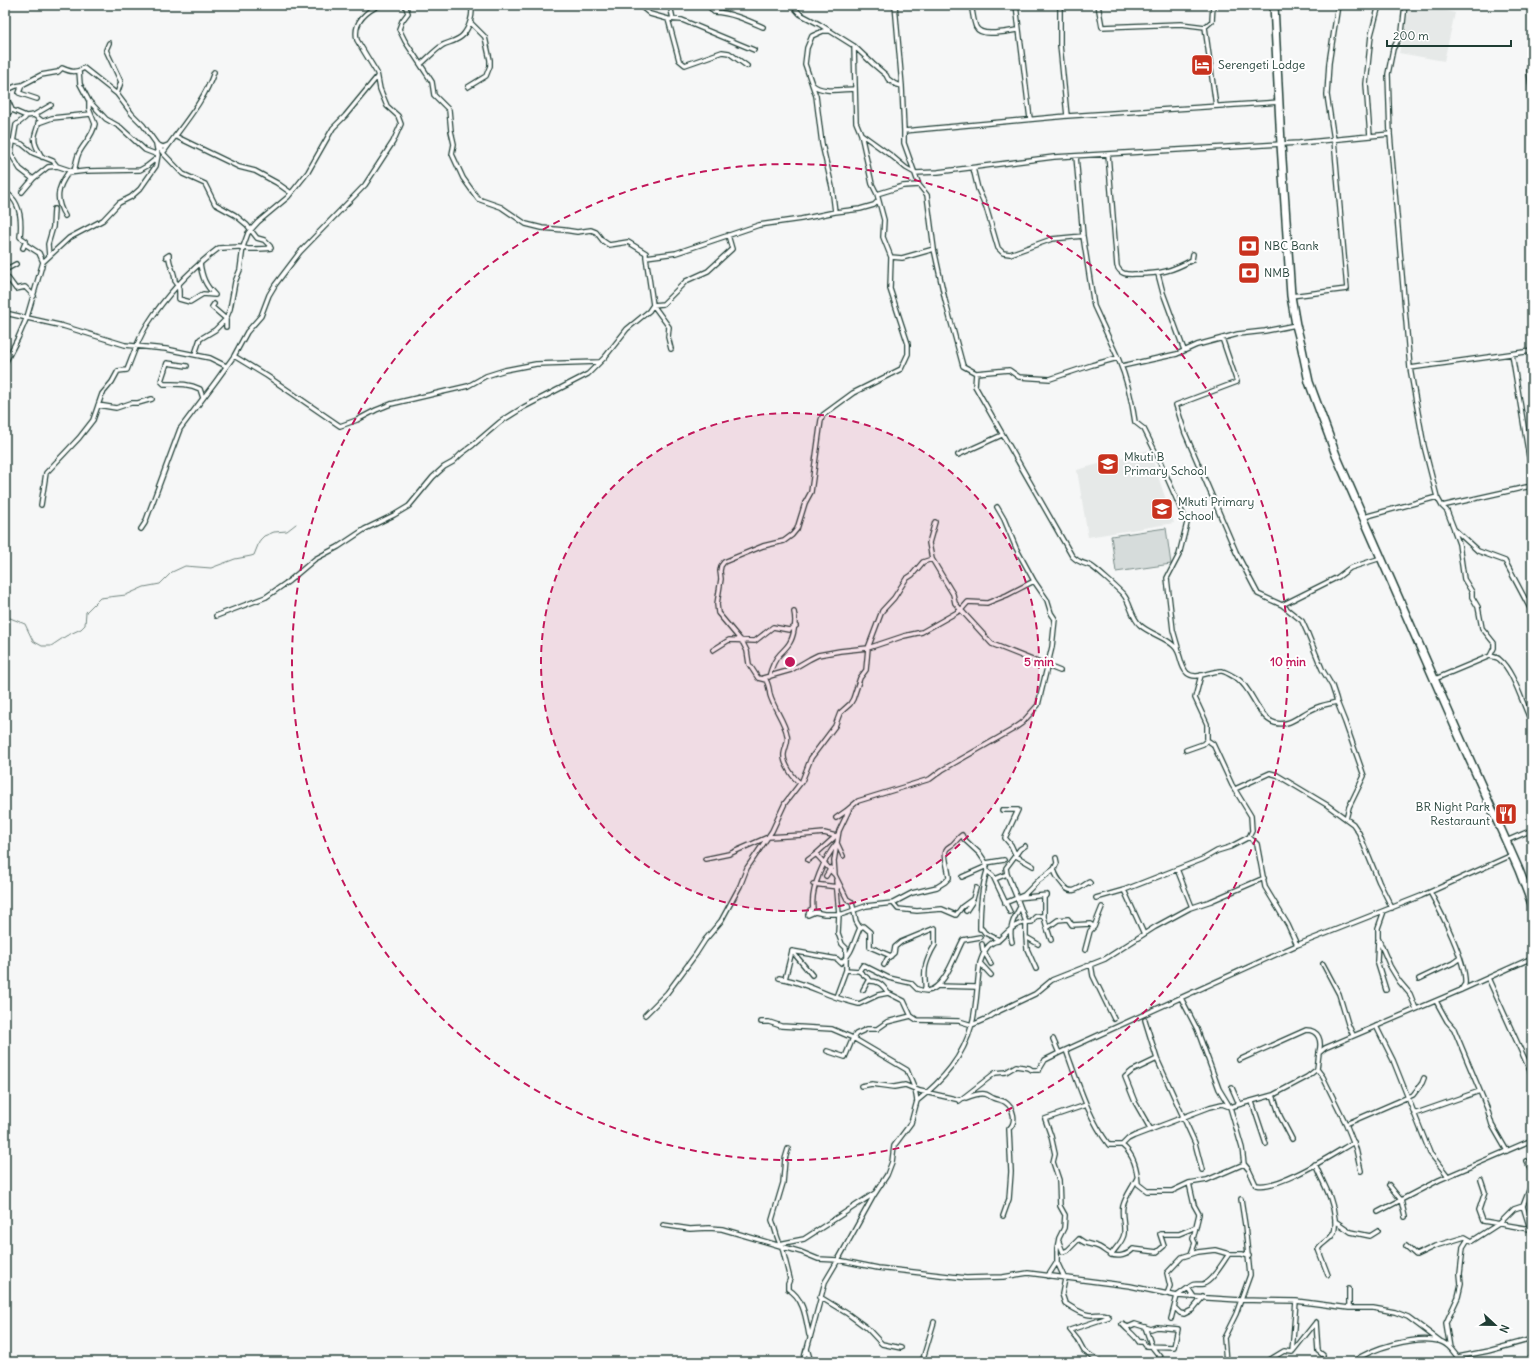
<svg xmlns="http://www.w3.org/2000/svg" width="1537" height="1367" font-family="Delius,sans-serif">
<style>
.built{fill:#e6e9e8}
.green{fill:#d6dcdb;stroke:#7a8c88}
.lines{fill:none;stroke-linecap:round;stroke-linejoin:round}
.stream{stroke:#72857f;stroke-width:1}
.street-casing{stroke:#1f3d34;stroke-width:6}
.highway-casing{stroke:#1f3d34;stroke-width:10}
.street{stroke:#fff;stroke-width:3.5}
.highway{stroke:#fff;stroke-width:7}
.ring{fill:none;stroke:#c2185b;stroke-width:2;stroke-dasharray:7 5}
.labels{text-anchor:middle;stroke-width:4;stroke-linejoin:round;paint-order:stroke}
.poi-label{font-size:12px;fill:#1f3d34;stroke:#fff;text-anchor:start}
.centre{fill:#c2185b;stroke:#fff;stroke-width:2}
.ring-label{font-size:12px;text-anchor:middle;font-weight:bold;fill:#c2185b;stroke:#fff;stroke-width:4;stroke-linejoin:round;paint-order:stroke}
</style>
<rect width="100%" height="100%" fill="#f6f7f7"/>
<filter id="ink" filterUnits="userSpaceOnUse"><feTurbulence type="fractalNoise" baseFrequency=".025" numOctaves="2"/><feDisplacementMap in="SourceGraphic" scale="8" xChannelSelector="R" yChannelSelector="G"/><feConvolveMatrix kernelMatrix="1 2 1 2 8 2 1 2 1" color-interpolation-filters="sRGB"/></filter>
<g filter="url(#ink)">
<!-- built -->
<path class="built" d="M1410 5H1424L1455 13 1444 61 1399 53Z
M1149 450 1174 523 1088 537 1077 470Z"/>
<!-- green -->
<path class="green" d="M1166 528 1171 564 1116 572 1111 536Z"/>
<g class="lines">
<!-- stream -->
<path class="stream" d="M5 616 25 624 33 641 42 646H51L66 636 81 629 85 625 86 612 100 598 126 595 144 587 160 584 172 572 185 566 211 568 235 559 251 556 254 555 260 540 264 536 274 532 287 531 296 524"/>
<!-- street casing -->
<g class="street-casing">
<path id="street" d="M405 5 408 13 402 21 399 29 405 41 432 82 434 95 449 110 451 131 454 144 452 154 463 178 478 199 501 207 526 224 542 228 564 230 577 232 591 230 596 232 603 241 609 245 628 242 646 253V257L676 253 759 225 801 219 835 212 860 209 874 205 878 201
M639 5 650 14 668 19 682 20 754 50
M670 5 673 19
M708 5 714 12C732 13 747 20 763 27
M792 5 800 14 819 24 854 46 873 64 886 75 888 79 895 84 902 86
M895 5 902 86 904 131 1067 116 1280 102
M971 5C973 12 973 20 976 27 981 38 1008 31 1018 30
M1016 5 1030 119
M1060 5V45L1067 116
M1098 5 1102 27 1181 24 1205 27
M1213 5 1212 21 1205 27 1216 106
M1405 5 1402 32 1393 49 1388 74 1390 134 1410 368 1424 446 1437 497 1442 506 1447 511 1454 529 1478 551 1505 561 1532 612
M668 19 679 60 685 65 722 52 729 53 747 66
M830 31H823L812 36 807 48 805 64 816 96 822 144 832 187 835 212
M109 43 106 50 121 82 117 94 132 114 143 125 163 153C181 127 204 102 214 72
M854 46 856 122 861 134 872 184 877 194 884 220 883 237 891 257
M1532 54 1529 71 1532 95
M421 64C428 58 435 50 443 45 449 42 458 41 463 35 469 28 474 14 471 5
M79 71 80 84 89 101 106 119 120 127 145 150 158 155
M812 84C822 94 842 89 855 89
M468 87 486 76 490 66V60L485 37 470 22
M5 91 16 86 22 85
M5 94 12 110
M37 99 19 93 22 85 41 75 58 72 62 68C70 72 76 73 84 68L117 94
M34 115 51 105
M5 116 12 110 26 116 25 118 16 125 11 154 20 169 33 179 48 167 57 166
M26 116 34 115 42 121
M904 131V143L919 185 927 195 934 249 945 300 963 366 976 373 975 386 1072 556C1080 564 1082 562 1091 566 1095 568 1118 589 1123 594 1131 603 1131 617 1140 625 1150 634 1165 637 1174 646 1182 653 1179 665 1187 673 1196 681 1211 670 1222 671 1227 672 1234 677 1238 679 1253 690 1258 718 1275 723 1290 727 1301 714 1313 709 1321 705 1329 704 1337 702
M861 134 893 157 906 168 915 173 938 172 1054 157 1299 143 1390 134
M175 136 239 167 255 171 277 183 291 193
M1370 136 1366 84 1371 35 1379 5
M5 142 13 141 22 144 33 153 53 161 57 166 72 171
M163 153 183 174 205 184 215 204 235 215 247 225 257 238 264 240 270 246
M1108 154 1117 266C1121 276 1129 274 1138 274 1160 274 1172 271 1192 260L1193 254
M1076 156 1083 236 1094 306 1118 358
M42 157C38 150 33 143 35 135 36 130 38 128 38 123L52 118 91 114
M973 168 978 189 986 207 998 248 1003 253 1010 254 1052 239 1083 236
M74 171C76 165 76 159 79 153 84 143 93 136 95 124L89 109V101
M5 192C21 201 22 220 20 237L26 241 23 248
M22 192 33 179
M877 194 903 186 919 185
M65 216C55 200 57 188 68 173L86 171 140 170 147 166 157 158
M25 244 39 253 43 262
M49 256 48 244 53 227 54 209
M166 257 169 255C168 264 175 271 175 281 180 286 179 292 179 299L190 302 203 294 215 295C205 285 202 277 200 263
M646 257 653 305 669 327 668 337 671 349
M5 270 16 264
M5 274 16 289 25 287 34 296
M1158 274 1163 293 1184 350
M1291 296 1347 289 1334 140 1327 95 1329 63 1338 5
M214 304 212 307 226 319
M5 313 63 326 125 345 166 349 210 358 226 366
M226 327V319L230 309 235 282 240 270 243 247 248 233 258 222 288 197 308 172 333 128 345 116 377 77
M1222 338 1237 382 1176 405 1185 433 1236 552 1258 594 1282 605 1338 577 1350 568 1381 558
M195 354 200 339 215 330 226 319
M234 356 267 376 340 426 357 420 376 410 391 404 468 386 486 376 505 370 536 364 599 362
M5 363 18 338 27 317 43 262 69 238 103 220 119 203 131 197 140 189 156 166 158 155 156 144 163 147 168 145
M187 366 167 363 161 381 164 384C177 384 188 383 200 389L203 398
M1122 366 1177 354 1197 345 1238 334 1265 331 1296 325
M1410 368 1532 351
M976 373 1009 370 1019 377 1050 379 1092 365 1118 358C1127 379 1132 400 1135 422L1144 429 1158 457 1187 523 1179 555 1167 578 1173 630 1179 651
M98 405 116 408 131 403H138L152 399
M958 455 1002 435
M41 505 46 473 79 438 93 420 102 394 112 382 118 371 127 370C133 355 138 339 147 325 166 295 191 269 219 248 226 248 232 247 239 247 242 247 245 248 248 249 254 249 266 249 271 248
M1442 506 1531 486V469L1512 354
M1364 517 1437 497
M935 522 929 543 932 559 953 594 955 603 961 610 992 644 1060 671
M141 529 145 523 180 429 216 381 234 356 247 332 261 316 269 295 275 285 300 252 365 185 393 142 401 124 398 116 387 106 380 89 377 73 357 40C353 23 365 12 380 5
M1282 605 1302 621 1307 632 1322 669 1332 686 1336 698 1337 702 1345 722 1364 776 1349 807 1346 819
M216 616 266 597 289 581 315 559 338 547 365 529 394 515 409 506 433 477 444 467 453 462 461 454 473 445 500 422 524 407 588 374 605 357 627 329 649 311 653 305 663 304 686 281 708 271 732 249 728 235
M713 650 729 640 755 641 773 627 789 630 796 626
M1490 656C1493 657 1497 657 1499 659 1514 671 1523 706 1532 723
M769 677C771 669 774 660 780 654 788 646 792 642 794 630 795 623 796 620 794 612
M763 678 791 670 810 659 818 655 840 651 868 648 904 636 922 632 961 610 968 602 987 603 1007 595 1034 581
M1435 679 1490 656 1494 648V643L1482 628 1478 607 1472 597V592L1464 579 1459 544 1454 530
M1186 750 1203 744 1207 740V724L1195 698 1201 675
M800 783C793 778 783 763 784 754 785 747 789 742 787 735 785 722 774 709 770 695 769 689 769 685 766 680L758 678 749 664 747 651 743 643 718 613 717 604 721 579 720 571 721 566 724 562 763 546 784 541 792 535 797 529 805 503 811 492 821 420 823 415 853 393 901 369 908 354V344L890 289 891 257 902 258 934 249
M1235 789 1270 773 1277 775 1327 805 1353 824 1359 833 1379 882 1392 908
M1002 810H1018L1005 838 1011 845 1016 856 1033 866
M836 818 846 811 858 801 930 779 942 770 1012 730 1022 723 1038 705 1052 647 1055 619 1051 613 1047 600 1034 581 1016 548 1004 519 997 507
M1249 837 1257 844 1265 887 1288 925 1297 945
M1506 841 1532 830
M816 854 834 874
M705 859 729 854 768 837 803 835 824 833 836 836
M808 860 816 854 837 835
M986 863 1004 860
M1054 869C1056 877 1059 880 1064 886 1072 896 1080 887 1089 882L1090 883
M1177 869 1192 907
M987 871C981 890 980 908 980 929H982L985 933 999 940C1010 930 1015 922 1032 922 1035 915 1037 916 1044 916
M1007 874 1006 868 1020 849 1025 846
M826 876 831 868
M962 877 987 866
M995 879 1007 874 1017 898
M836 880 839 914 838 933 842 944 846 948V970
M813 884 838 887
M1124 890 1144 934
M1430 892C1441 912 1467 963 1465 984L1461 990
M1047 895 1044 897V917L1047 928
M1096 898 1124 890 1203 859 1217 851 1230 847 1249 837 1252 831 1251 816 1232 785 1213 744 1207 740
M893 903 898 909 917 911 942 909 956 915 962 907 973 899 976 888
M1005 903 1024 895 1038 881 1054 869 1057 863 1056 858
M966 911 972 902
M1384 911 1378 928V938L1390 966 1399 981 1410 994 1416 1009
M808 915 815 912 824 914H843L866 906 893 903 912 893 937 887 945 882 949 878C949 870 943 855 946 850 947 847 951 846 953 844 957 840 958 838 962 835L964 839 980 854 986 863 987 871 993 876 1010 912
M808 915 810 910 813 908C810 889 825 857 837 843L843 856
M860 928 863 926 870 932V947L891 956
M1026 937 1027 949 1036 969
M1051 940 1047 928 1058 920 1068 919 1072 925 1090 924 1094 927
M1378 940 1377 961 1386 990
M1012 942C1008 929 1014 918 1020 907
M982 944 983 950 991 964
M1038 944 1026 937V922L1017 898 1047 895
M1085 950 1090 931 1094 927 1102 907
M1091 964 1093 976 1114 1019
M1323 964 1339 994 1348 1024 1353 1035
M884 965 887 959 894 953 895 947 901 942 935 928V945C931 951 925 964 925 971 924 978 926 984 925 990
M859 971 871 981
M812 975 792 951 837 959 841 963C852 954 854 941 860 928L856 921 852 902 847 899 835 875 834 861 839 831 849 810
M991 975 980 963C983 954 987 942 998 941
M779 978C799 981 816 990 835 997 843 1000 851 1002 859 1004L878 995 888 993 904 1001 911 1016 887 1022 877 1029H867L856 1034 853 1038 845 1057 827 1051
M1488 978 1532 1075
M785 979 792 951
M1419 979 1453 963 1460 958
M937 986 976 987
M863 990 868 981C878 980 883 985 888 993
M836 997 846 970 859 971 863 965 889 978 911 983 917 989C920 990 924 991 927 991 945 989 955 954 963 940L980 937
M1181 998 1197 1029 1219 1089 1230 1107 1242 1148 1244 1164 1249 1170 1256 1185C1279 1190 1333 1154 1354 1142
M1436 1001 1447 1021 1454 1029 1487 1108 1492 1125 1507 1151
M645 1015 667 993 696 954 705 940 721 921 740 886 747 868 772 831 785 803 802 781 811 758 835 726 840 713 850 704 853 699 860 678 866 670 868 648 882 611 894 598 906 579 912 575 923 562 932 559
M911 1016 917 1020 959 1021 972 1025 988 1018 997 1012 1035 994 1052 980 1105 959 1155 927 1190 908 1211 901 1264 878
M1145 1020 1157 1059 1195 1143 1202 1170
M761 1022H769L781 1026 832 1029 853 1038 907 1070 915 1089 917 1101 911 1123 894 1146 892 1162 887 1175 874 1195 838 1260 825 1282 807 1349 811 1362
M1376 1026 1393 1060 1430 1153 1448 1176
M1053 1039 1059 1053
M1066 1050C1078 1083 1088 1117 1109 1145H1122C1134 1155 1137 1168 1138 1184L1147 1191H1172L1189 1183 1207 1180 1244 1164
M1239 1060 1306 1030C1319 1030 1322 1041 1319 1052
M1317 1069 1323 1077 1346 1124
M861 1086 872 1084 894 1087 905 1085 920 1091 960 1100
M1232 1088 1239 1104
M1273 1095 1280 1116 1292 1139
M966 1098C971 1096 979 1093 985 1094 987 1094 990 1097 993 1098 997 1100 1002 1100 1005 1102 1014 1108 1017 1122 1009 1129L1011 1172 1009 1199 1003 1216
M917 1101C943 1080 963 1058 972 1024 977 1006 977 982 980 963
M959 1101 995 1073 1006 1072 1016 1066 1029 1068 1032 1070H1039L1045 1060 1059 1053 1297 945 1421 896 1512 855
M1252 1102 1266 1144
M1086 1105 1045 1119 1051 1136 1055 1154 1053 1162 1059 1180 1060 1206 1065 1215 1064 1228 1059 1238 1057 1248V1262L1065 1279 1062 1294 1065 1303C1071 1307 1084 1315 1091 1315 1098 1315 1103 1312 1109 1317
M1414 1114 1480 1091
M1151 1130 1135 1102 1125 1077 1132 1071 1157 1059
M1122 1145 1128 1139 1134 1136 1210 1107 1222 1104 1230 1107 1273 1095 1307 1077 1317 1069 1319 1053 1325 1048 1461 990 1532 958
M788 1149 785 1159 783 1183 772 1220C775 1227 777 1241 782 1247L790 1279 788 1284V1289C804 1298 806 1319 809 1335
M1526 1161 1532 1173
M1315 1164C1324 1186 1332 1195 1335 1219 1335 1225 1336 1230 1333 1234 1329 1241 1322 1242 1318 1249L1328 1275
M1361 1171 1356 1149 1346 1124 1413 1095 1422 1083 1424 1078
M1481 1180 1485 1192 1479 1210 1483 1221 1530 1229 1532 1232
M1189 1183 1194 1205 1199 1214 1193 1239 1195 1243 1191 1254
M1389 1185 1401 1200 1405 1217
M1378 1212 1439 1180 1532 1140
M1335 1221 1351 1232 1370 1236 1378 1231
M663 1225 690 1229 709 1228 722 1229 801 1252 818 1259 838 1260 878 1268 966 1278 1003 1277 1028 1273 1130 1286 1177 1296 1240 1300 1296 1301 1349 1308H1373L1395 1312 1408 1317 1440 1341
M1530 1229 1523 1206 1531 1185 1532 1178
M1059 1242 1063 1252 1068 1250 1079 1239C1087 1246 1091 1243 1099 1247 1103 1249 1106 1252 1110 1254 1118 1258 1128 1255 1133 1249L1157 1252 1164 1246 1160 1234H1179L1196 1227
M779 1244 804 1239 875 1193
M1406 1246 1416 1255 1435 1246 1465 1237 1472 1241 1500 1223 1514 1209 1523 1206
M1111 1255C1115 1248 1123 1242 1124 1234 1125 1224 1121 1215 1123 1206 1126 1195 1133 1187 1137 1178
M1048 1276 1057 1262
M1188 1288C1195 1282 1195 1285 1203 1284 1212 1282 1223 1262 1229 1254
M1167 1294 1170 1286 1167 1273 1182 1257 1198 1252 1215 1250 1229 1254H1242L1249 1256
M820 1297 848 1314 867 1328 882 1344 901 1348
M1175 1308 1180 1313 1184 1314 1192 1310 1203 1297
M1349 1308V1289
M1171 1319 1177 1296 1188 1288 1194 1297
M1316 1322 1318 1351 1323 1355
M1122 1324 1128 1327 1135 1324 1151 1329 1157 1327 1178 1329 1174 1347 1146 1346 1143 1342H1139C1135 1335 1127 1330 1122 1324Z
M1145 1327 1152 1347 1164 1362
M1450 1348 1446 1323 1458 1297 1461 1284 1460 1274 1463 1247 1468 1239
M1293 1351 1316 1322
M1292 1352 1296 1301
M1458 1357 1488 1351 1532 1339
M803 1362 806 1350
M922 1362 934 1322
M1100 1362 1084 1351 1078 1340 1070 1330 1109 1317
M1226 1362 1224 1338 1236 1314 1250 1275 1245 1225 1241 1199
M1266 1362 1284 1351 1292 1352
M1353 1362C1371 1348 1416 1335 1439 1341 1448 1343 1456 1354 1460 1362"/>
</g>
<!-- highway casing -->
<g class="highway-casing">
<path id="highway" d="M1274 5 1281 144 1291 296 1296 325 1301 344 1309 382 1336 455 1457 731 1519 870 1532 904"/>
</g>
<!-- street -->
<use href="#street" class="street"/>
<!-- highway -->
<use href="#highway" class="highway"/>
</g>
</g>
<!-- distance rings -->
<circle cx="790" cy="662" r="249" fill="#c2185b" fill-opacity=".12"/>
<g class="ring">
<circle cx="790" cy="662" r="249"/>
<circle cx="790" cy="662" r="498"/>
</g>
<!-- icons -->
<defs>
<g id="hotel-square" transform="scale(1.15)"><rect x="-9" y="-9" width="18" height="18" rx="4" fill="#c8321e" stroke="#fff"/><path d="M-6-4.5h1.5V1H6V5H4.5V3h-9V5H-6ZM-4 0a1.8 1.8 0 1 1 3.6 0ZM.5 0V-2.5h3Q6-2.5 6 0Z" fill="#fff"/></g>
<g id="bank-square" transform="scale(1.15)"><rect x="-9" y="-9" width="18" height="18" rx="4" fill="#c8321e" stroke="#fff"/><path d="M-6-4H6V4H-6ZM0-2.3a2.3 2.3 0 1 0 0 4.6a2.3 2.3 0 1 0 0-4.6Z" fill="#fff"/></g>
<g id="school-square" transform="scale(1.15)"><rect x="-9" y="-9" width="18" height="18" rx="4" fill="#c8321e" stroke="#fff"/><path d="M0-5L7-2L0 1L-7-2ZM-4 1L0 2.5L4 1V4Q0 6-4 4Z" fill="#fff"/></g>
<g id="restaurant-square" transform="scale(1.15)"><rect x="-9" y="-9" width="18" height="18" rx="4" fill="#c8321e" stroke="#fff"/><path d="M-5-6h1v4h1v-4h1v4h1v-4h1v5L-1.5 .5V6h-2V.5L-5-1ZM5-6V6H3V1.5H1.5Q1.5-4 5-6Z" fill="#fff"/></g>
</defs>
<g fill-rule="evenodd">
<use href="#hotel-square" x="1202" y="65"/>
<use href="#bank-square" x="1249" y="246"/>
<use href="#bank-square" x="1249" y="273"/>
<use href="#school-square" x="1108" y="464"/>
<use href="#school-square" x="1162" y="509"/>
<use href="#restaurant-square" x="1506" y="814"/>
</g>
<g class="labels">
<!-- poi labels -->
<g class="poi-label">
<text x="1218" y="69">Serengeti Lodge</text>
<text x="1264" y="250">NBC Bank</text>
<text x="1264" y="277">NMB</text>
<text x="1124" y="461">Mkuti B<tspan x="1124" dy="14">Primary School</tspan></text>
<text x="1178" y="506">Mkuti Primary<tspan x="1178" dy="14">School</tspan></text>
<text x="1490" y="811" text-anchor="end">BR Night Park<tspan x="1490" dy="14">Restaraunt</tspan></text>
</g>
</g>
<circle cx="790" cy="662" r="6" class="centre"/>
<g class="ring-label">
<text x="1039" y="666">5 min</text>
<text x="1288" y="666">10 min</text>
</g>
<!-- margin -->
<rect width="1537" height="1367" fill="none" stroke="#fff" stroke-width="20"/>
<rect x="10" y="10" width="1517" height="1347" fill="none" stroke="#1f3d34" stroke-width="1.5" filter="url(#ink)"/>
<!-- north arrow -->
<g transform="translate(1495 1325) rotate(112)" stroke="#ffffff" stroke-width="3" paint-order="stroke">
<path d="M0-3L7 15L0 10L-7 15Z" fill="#1f3d34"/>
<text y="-6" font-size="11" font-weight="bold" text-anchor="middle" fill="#1f3d34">N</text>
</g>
<!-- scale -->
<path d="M1387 40v6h124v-6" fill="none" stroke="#1f3d34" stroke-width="2"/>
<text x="1393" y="40" font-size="12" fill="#1f3d34" stroke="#ffffff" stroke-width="3" paint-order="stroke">200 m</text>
</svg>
